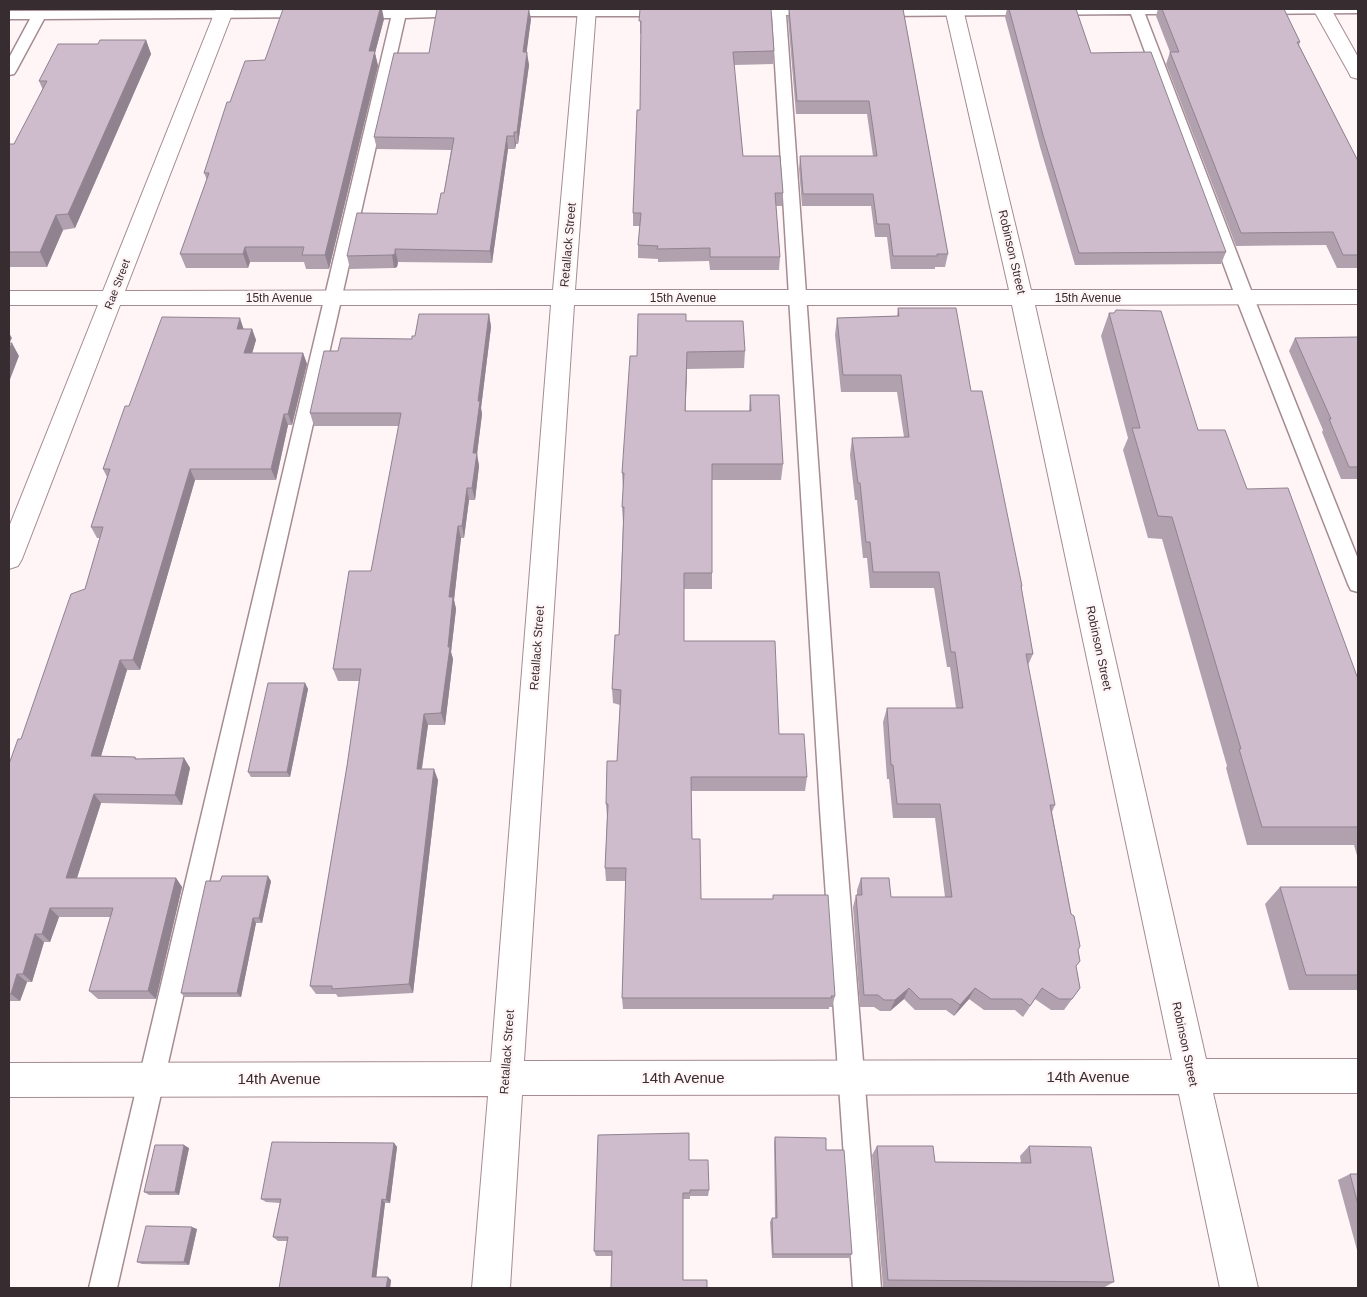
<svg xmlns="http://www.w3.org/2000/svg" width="1367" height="1297" font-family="Arial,sans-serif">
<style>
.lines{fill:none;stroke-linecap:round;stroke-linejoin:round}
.service-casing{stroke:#a58c92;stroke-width:3}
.minor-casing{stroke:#a58c92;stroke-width:2}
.service{fill:#fff;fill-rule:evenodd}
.minor{fill:#fff;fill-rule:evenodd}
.wall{fill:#b1a1af}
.shaded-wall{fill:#90838f}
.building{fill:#cebbcc;stroke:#90838f}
.labels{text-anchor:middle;stroke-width:4.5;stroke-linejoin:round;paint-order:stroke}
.far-street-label{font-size:11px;fill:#372c2f;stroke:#fff4f6}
.street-label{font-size:12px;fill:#372c2f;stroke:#fff4f6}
.near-street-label{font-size:15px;fill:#372c2f;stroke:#fff4f6}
</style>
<rect width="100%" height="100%" fill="#fff4f6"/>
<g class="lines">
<!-- service casing -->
<g class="service-casing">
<path id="service" d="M463 9 468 10 470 13 468 16 405 18 117 1288H89L391 18H354L347 14 354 10Z
M501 9H672L675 12 668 16H496L494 13 496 10Z
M739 9H821L823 11 816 15H786L843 810 881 1288H853L820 810 772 15 739 14 737 11Z
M872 9H1192L1191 13 1186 14H1145L1254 298 1358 559V592L1351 590 1348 584 1236 298 1131 14 876 16 869 12Z
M1250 9H1358V13L1256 14 1251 13Z
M308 10 313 11 315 14 313 17 44 19 16 71 14 74 9 75V58L30 19H9V11Z"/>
</g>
<!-- minor casing -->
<g class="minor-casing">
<path id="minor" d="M216 9H234L125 291 553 290 578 9H596L575 290H1009L945 9H963L1031 290H1358V304L1035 305 1206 1059H1358V1093H1213L1258 1288H1220L1179 1094 522 1095 510 1288H472L488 1096 9 1097V1063L491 1062 551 305H120L22 559 18 566 9 569V527L98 305H9V291H103ZM574 305H1012L1172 1060 524 1061Z
M1313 9H1331L1358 57V79L1351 77 1349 73Z"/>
</g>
<!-- service -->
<use href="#service" class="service"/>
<!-- minor -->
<use href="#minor" class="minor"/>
</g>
<!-- wall -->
<path class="wall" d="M640 9 774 51 773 64 734 65 743 156 783 193 782 206H776L780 257 779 270H710L709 261 658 262V259L638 258V245L640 226H633V213L640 110 641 34H640Z
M789 9H903L948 254 945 267H935V269H891L887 237H875L871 206H802L799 169 800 156H873L867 114H796L788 18Z
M1007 9H1076L1091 53 1226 252 1221 264 1075 265 1040 147 1005 17Z
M1158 9H1284L1300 42 1299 45 1358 161V268H1337L1326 245 1236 246 1166 64 1170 52 1156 16Z
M384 19 375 53 378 66 329 269H306L304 262H250L248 268H186L180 254 207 180 204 173 230 102 265 60Z
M531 19 526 52 529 65 518 144H516L515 149H508L492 263 398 262 397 267 394 268 350 269 347 256 437 214 444 193 451 150 377 149 374 137 429 53Z
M146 40 151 54 75 228 63 230 47 267H9V144H14L43 90 39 81 98 44Z
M898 308 971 391 1022 586 1021 589 1033 654 1028 665 1055 805 1052 812 1078 950 1076 966 1080 988 1064 1010H1051L1035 999 1023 1017 1015 1010H984L969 999 954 1016 946 1010H915L904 999 890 1011H880L874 1007H860L853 907 856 895H857V890L861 878 891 897H945L935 818H893L889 779H887L883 722 887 708H956L950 667H947L934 588H870L867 558H863L857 500H855L850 455 852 438 904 437 897 392H841L835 335 837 318 897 316Z
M1109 313 1198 430 1247 489 1358 679V859L1354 845H1247L1226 768 1227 766 1162 539 1148 538 1123 450 1128 438 1101 336Z
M489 314 491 327 481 408 482 414 477 454 479 466 475 500H469L464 538H461L454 600 456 609 451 652 453 659 445 725H428L422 769 438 780 413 993 338 997 336 994H316L310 986 347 766 360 681H338L333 669 371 571 399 426H314L310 413 338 351 412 339 415 336Z
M686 321 745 351 744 368 687 369 685 411H749L750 395 783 464 781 480H712V589H684V641L779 734 807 777 805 791H691L692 839 701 899H773V895L835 996 832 1007H829V1009H623L622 998 626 881H606L605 868 607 817 606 804 617 761 620 705 613 703 612 689 619 635 623 523 622 507 623 489 622 473 637 356Z
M244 329H252L256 340 252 353H303L307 364 292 425H288L276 480H195L140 670H127L101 756 135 757 137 759 184 758 190 768 182 805 101 803 77 878H176L182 887 156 999H98L89 991 111 917H59L50 942H44L32 982H27L20 1001H9V764L21 739 85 589 100 538H97L91 527 107 477 103 469 129 406Z
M1358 337V479H1341L1322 432 1323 430 1289 351 1295 338Z
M305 683 308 689 290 777H251L248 772Z
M271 881 262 923H256L241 997H185L181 993Z
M1280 887H1358V990H1289L1265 904Z
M775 1137 826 1150 852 1254 849 1258H772L770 1222 772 1218H775L774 1142Z
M394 1143 397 1147 390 1203H385L376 1277 391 1280 390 1288 287 1241H278L273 1237 280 1203 266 1202 261 1199Z
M877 1146 935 1162 1021 1163 1020 1156 1029 1146 1114 1282 1103 1288 883 1287 872 1155Z
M189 1148 179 1195H149L144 1192Z
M689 1160 709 1190 708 1196H690V1199H683V1280L707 1288 612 1256H596L594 1251Z
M1350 1174H1358V1250H1357L1338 1180Z
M197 1229 189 1265 142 1264 137 1262Z"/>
<!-- shaded-wall -->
<path class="shaded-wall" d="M380 9H382L384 19 375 53 378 66 329 269 325 255 369 51Z
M529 9 531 19 525 65 523 52Z
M146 40 151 54 75 228 68 214Z
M527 52 529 65 518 144 517 132Z
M514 132 516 144 515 149 514 136Z
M507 136 508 149 492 263 490 251Z
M56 215 63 230 47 267 40 252Z
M245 247 250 262 248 268 243 254Z
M395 249 398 262 397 267 394 268 392 255Z
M489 314 491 327 481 408 482 414 477 454 479 466 475 500 472 488 473 453 478 401Z
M240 318 244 330 237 329Z
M252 329 256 340 249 364 244 353Z
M9 333 12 338 9 344Z
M12 343 19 356 9 382V349Z
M687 352V369L685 428V411Z
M303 353 307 364 292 425 288 414Z
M284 414 288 425 276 480 271 469Z
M190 469 195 480 140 670 133 660Z
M467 488 469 500 464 538 462 526Z
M458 526 461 538 454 600 456 609 451 652 453 659 445 725 441 713 448 647 449 597Z
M120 660 127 670 98 766 91 756Z
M305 683 308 689 290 777 287 772Z
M424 714 428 725 420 780 417 769Z
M184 758 190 768 182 805 175 795Z
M434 769 438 780 413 993 409 984Z
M94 794 101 803 74 887 66 878Z
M268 876 271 881 262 923 259 918Z
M176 878 182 887 156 999 148 991Z
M50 908 59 917 50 942 42 934Z
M253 918 256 923 241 997 237 993Z
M35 934 44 942 32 982 23 974Z
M17 974 27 982 20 1001 11 994Z
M909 988 904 999 890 1011 895 1000Z
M975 988 969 999 954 1016 960 1005Z
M394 1143 397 1147 390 1203 386 1200Z
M184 1145 189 1148 179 1195 175 1192Z
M382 1199 385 1203 376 1280 372 1277Z
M192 1227 197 1229 189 1265 184 1262Z
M388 1277 391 1280 390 1288H386Z"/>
<!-- building -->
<path class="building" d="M283 9H380L369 51H375L325 255H302L304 247H245L243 254H180L209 173H204L227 102H230L245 61 265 60Z
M437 9H529L523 52H527L517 132H514V136H507L490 251 395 249V254L392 255 347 256 357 213 437 214 441 193H444L454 138 374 137 394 53H429Z
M640 9H771L774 51 733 52 743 156H780L783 193H775L780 257H710V248L657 249 658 246 638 245 641 213H633L637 110H640L641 21H639Z
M789 9H903L948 254H937V256H893L889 224H877L873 194H803L800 156H877L869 101H797Z
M1009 9H1076L1091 53 1151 52 1226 252 1079 253 1043 135Z
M1162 9H1284L1300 42H1297L1358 161V255H1343L1333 232 1241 233 1170 52H1179Z
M100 40H146L68 214 56 215 40 252H9V144H14L47 81H39L58 44H98Z
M898 308H956L971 391H982L1022 586H1021L1033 654H1026L1055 805H1050L1071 914 1074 916 1080 946 1078 950 1080 961 1076 966 1080 988 1072 999H1059L1042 988 1030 1006 1022 999H991L975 988 960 1005 952 999H920L909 988 895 1000H884L878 995H864L856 895H862L861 878H889L891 897H952L940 804H897L893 765H891L887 708H963L955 652H951L939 572H873L870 542H866L860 483H858L852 438 909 437 901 375H843L837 318 899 316Z
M1116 310 1161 311 1198 430H1225L1247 489 1288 488 1358 679V827H1262L1239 749H1241L1172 517 1158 516 1132 428H1140L1136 413 1109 313H1114Z
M419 314H489L478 401H480L473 453H477L472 488H467L462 526H458L449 597H453L448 647H450L441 713 424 714 417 769H434L409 984 332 989V986H310L347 766 361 669H333L349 571H371L401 413H310L324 351H338L341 338 412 339V336H415Z
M638 314H686V321H743L745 351 687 352 685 411H751L750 395H779L783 464H712V573H684V641H775L779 734H804L807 777H691L692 839H700L701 899H773V895H828L835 996H831L832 998H622L626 868H605L608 804H606L607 761H617L621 690 612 689 615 635H619L621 590 624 507H622L624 473H622L630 356H637Z
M162 317 240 318 237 329H252L244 353H303L288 414H284L271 469H190L133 660H120L91 756 135 757V759L184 758 175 795 94 794 66 878H176L148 991H89L113 908H50L42 934H35L23 974H17L11 994H9V764L18 739H21L71 594 85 589 103 527H91L110 469H103L125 406H129Z
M1358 337V467H1349L1329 419H1331L1295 338Z
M9 343H12L9 349Z
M268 683H305L287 772H248Z
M222 876H268L259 918H253L237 993H181L206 881H220Z
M1280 887H1358V975H1306Z
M689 1133V1160H708L709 1190H690V1193H683V1280H707V1288H611L612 1251H594L598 1135Z
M775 1137 826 1138V1150H844L852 1254H773L772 1218H777Z
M272 1142 394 1143 386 1200 382 1199 372 1277H388L386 1288H279L288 1237H273L281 1199H261Z
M155 1145H184L175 1192H144Z
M877 1146H933L935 1162 1031 1163 1029 1146 1091 1147 1114 1282 888 1280Z
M1350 1174H1358V1205Z
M146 1226 192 1227 184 1262H137Z"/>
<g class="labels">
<!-- far-street labels -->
<g class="far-street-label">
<text transform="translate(117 284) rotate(-69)" y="4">Rae Street</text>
</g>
<!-- street labels -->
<g class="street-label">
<text transform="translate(568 245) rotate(-85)" y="4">Retallack Street</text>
<text transform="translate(1012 252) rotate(77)" y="4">Robinson Street</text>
<text x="279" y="302">15th Avenue</text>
<text x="683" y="302">15th Avenue</text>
<text x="1088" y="302">15th Avenue</text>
<text transform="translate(537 648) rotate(-86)" y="4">Retallack Street</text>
<text transform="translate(1099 648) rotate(78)" y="4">Robinson Street</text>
<text transform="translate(1185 1044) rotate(78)" y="4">Robinson Street</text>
<text transform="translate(507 1052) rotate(-86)" y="4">Retallack Street</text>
</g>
<!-- near-street labels -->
<g class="near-street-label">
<text x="1088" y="1082">14th Avenue</text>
<text x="683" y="1083">14th Avenue</text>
<text x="279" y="1084">14th Avenue</text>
</g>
</g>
<!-- border -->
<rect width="1367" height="1297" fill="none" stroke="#372c2f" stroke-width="20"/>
</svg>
